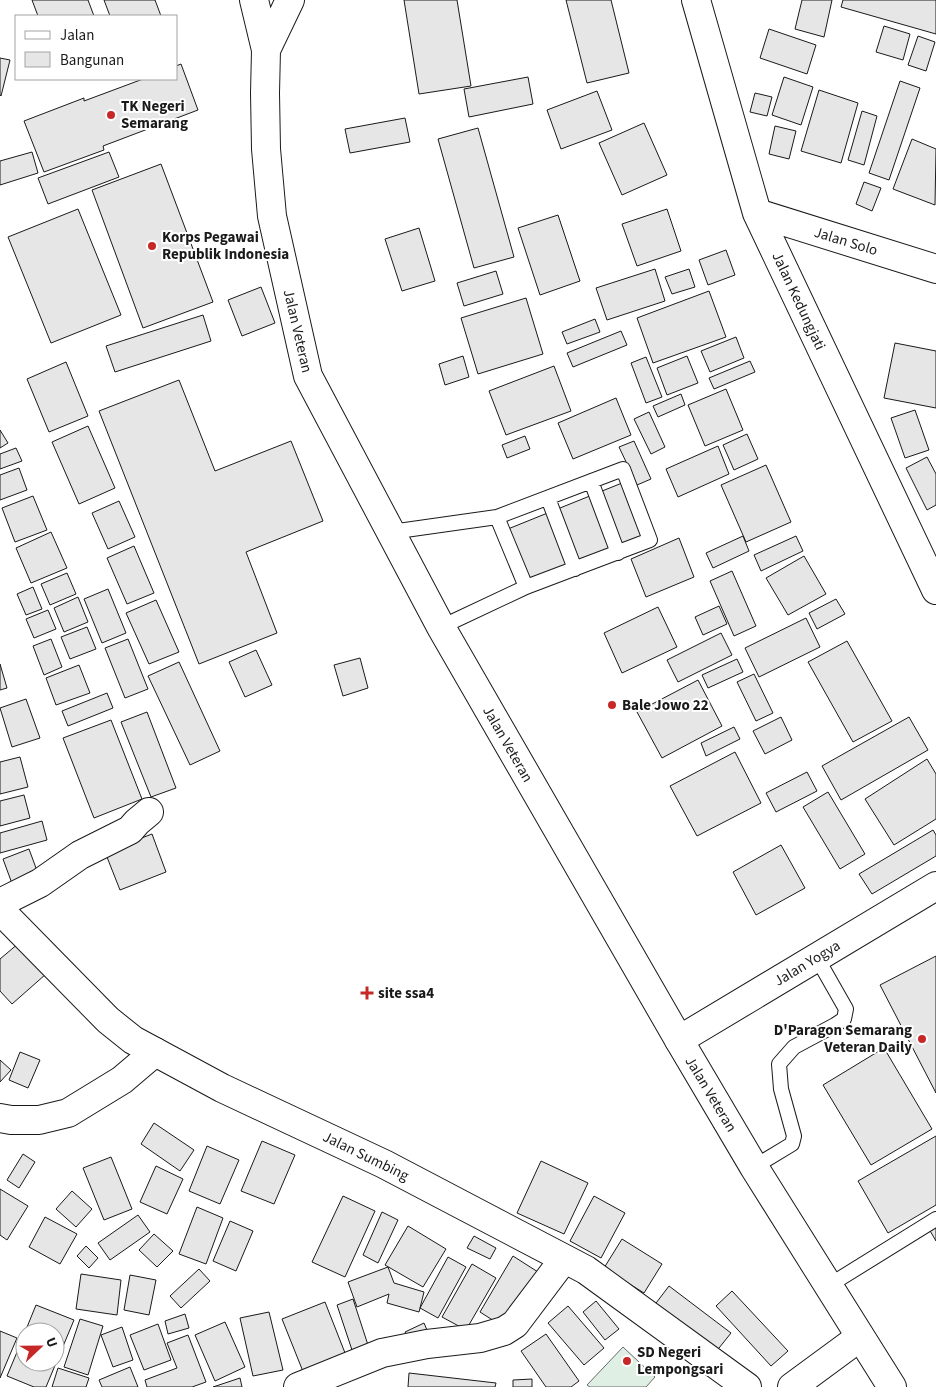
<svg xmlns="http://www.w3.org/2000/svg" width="936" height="1387" font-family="'Source Sans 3',sans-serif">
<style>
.green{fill:#e0efe3;stroke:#6a6a6a}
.building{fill:#e6e6e6;stroke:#1a1a1a}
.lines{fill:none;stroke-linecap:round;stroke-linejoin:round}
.service-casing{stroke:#1a1a1a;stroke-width:16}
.minor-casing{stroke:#1a1a1a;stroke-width:30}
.tertiary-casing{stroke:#1a1a1a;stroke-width:30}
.secondary-casing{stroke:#1a1a1a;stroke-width:30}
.service{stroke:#fff;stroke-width:14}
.minor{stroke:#fff;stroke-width:28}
.tertiary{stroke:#fff;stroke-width:28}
.secondary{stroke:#fff;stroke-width:28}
.poi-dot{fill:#c62828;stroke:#fff;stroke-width:2}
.labels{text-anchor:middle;stroke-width:4;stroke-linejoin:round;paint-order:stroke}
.poi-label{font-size:15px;font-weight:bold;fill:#1a1a1a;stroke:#fff;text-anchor:start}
.street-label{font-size:15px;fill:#1a1a1a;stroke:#fff}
</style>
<rect width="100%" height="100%" fill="#fff"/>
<!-- green -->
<path class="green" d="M623 1347 655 1377 646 1387H590L587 1385Z"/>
<!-- building -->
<path class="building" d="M32 0H88L94 16H38Z
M104 0H155L161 16H110Z
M404 0H457L471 86 419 94Z
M566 0H611L629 73 587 83Z
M802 0H832L824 37 795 29Z
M843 0H936V34L841 7Z
M884 26 910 34 903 60 876 52Z
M769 29 816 45 807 74 760 58Z
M918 36 935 42 926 71 908 65Z
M0 58 10 60 1 96 0 95Z
M181 64 198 110 103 146 104 150 44 172 24 121 84 98V101L143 79H176V66Z
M528 77 533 104 469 117 464 89Z
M784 77 813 87 801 125 772 115Z
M900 81 920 88 889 180 869 173Z
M819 90 858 103 841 163 801 151Z
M597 91 612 130 561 149 547 110Z
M755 93 772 97 767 116 750 112Z
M862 111 877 116 864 165 848 160Z
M405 118 410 142 350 153 345 129Z
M644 123 667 175 622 195 599 143Z
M775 126 796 131 789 159 769 154Z
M478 128 514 257 474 268 438 139Z
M912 139 936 149 935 205 893 189Z
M32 152 38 173 0 185V161Z
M109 152 119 177 48 204 38 178Z
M161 164 213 302 143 328 92 190Z
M864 182 881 188 872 211 856 204Z
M78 209 121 315 51 343 8 237Z
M667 209 681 251 637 266 622 224Z
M558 215 580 281 540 295 518 228Z
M419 228 435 281 402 291 385 239Z
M726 250 735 275 708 285 699 260Z
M655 269 665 301 607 320 596 288Z
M689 269 695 287 672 294 665 277Z
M496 271 503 294 464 306 457 283Z
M261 287 275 323 242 336 228 300Z
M709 291 726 337 653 363 637 318Z
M526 298 543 354 478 374 461 318Z
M203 315 211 341 115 372 106 346Z
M595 319 600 332 567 344 562 332Z
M621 331 627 345 573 367 567 353Z
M736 337 744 358 710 372 701 351Z
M895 343 936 351V408L884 398Z
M463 356 469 377 445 385 439 364Z
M687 356 698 383 667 395 657 368Z
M646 357 662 397 646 403 631 363Z
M750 361 755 372 714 389 709 378Z
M66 362 88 416 49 432 27 379Z
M554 366 571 411 506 435 489 391Z
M179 380 215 471 291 441 323 521 246 552 277 633 199 664 99 411Z
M726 389 743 430 705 446 688 405Z
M681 394 685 405 658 417 653 406Z
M616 398 631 435 573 459 558 423Z
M915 410 929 450 905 458 891 418Z
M649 412 665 447 651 454 634 419Z
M88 426 115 488 79 504 52 442Z
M0 430 8 443 0 448Z
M747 434 758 459 734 470 723 445Z
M525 436 530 449 507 458 502 445Z
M634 441 651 479 637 485 619 447Z
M718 446 729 474 678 497 666 469Z
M16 448 22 461 0 469V454Z
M927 457 936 474V505L927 510 906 468Z
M766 465 791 522 746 542 721 485Z
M19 468 27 490 0 500V475Z
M622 483 644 539 523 584 503 531Z
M33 496 47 530 15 542 2 508Z
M119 501 135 537 108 549 92 513Z
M51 532 67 568 31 583 16 548Z
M743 536 749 551 713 568 706 553Z
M796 536 803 551 761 571 754 555Z
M679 538 694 577 646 597 631 559Z
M134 546 154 593 127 604 107 558Z
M804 556 826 594 788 615 766 578Z
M732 571 756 626 734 636 710 581Z
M67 573 76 594 50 605 41 584Z
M33 587 42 609 26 615 17 594Z
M108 589 126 633 102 643 84 599Z
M78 597 88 622 64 632 54 608Z
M836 599 845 614 817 629 809 613Z
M156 600 179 652 149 664 126 613Z
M719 606 727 624 703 635 695 617Z
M658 607 677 647 622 673 604 633Z
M48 610 56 629 34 638 26 619Z
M806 618 820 647 759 677 745 648Z
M87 627 96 649 70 659 61 637Z
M721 633 732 655 678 682 667 660Z
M51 639 62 667 44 675 33 646Z
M128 639 148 689 125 698 105 648Z
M847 641 892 721 853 742 808 662Z
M256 650 272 685 245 697 229 662Z
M360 658 368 688 343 696 334 665Z
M737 659 743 672 708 688 702 675Z
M179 662 220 751 190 765 148 676Z
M0 664 7 688 0 690Z
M79 665 90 693 56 705 46 678Z
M754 674 773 713 756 721 737 682Z
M698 680 722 726 662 758 637 712Z
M107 693 113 708 68 726 62 711Z
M26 699 40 738 12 747 0 708Z
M147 712 176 788 151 797 121 722Z
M781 717 792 740 765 754 753 731Z
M909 717 928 750 841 800 822 766Z
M111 720 142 799 94 818 63 738Z
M734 727 740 739 706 756 701 743Z
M735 752 761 803 697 836 670 786Z
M20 757 28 787 0 794V762Z
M927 759 936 774V819L894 845 865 799Z
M807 772 817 791 776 812 766 793Z
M828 792 865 854 840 869 803 807Z
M24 795 30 818 0 826V801Z
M42 821 47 840 0 853V833Z
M933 830 936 835V856L872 894 859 874Z
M152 834 166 872 120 890 105 852Z
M781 845 805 888 756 915 733 872Z
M29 849 40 879 14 889 3 859Z
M19 943 46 974 12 1004 0 991V959Z
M936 956V1093L880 985Z
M884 1048 932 1129 871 1165 823 1085Z
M20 1052 40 1060 28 1088 9 1080Z
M0 1060 11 1070 0 1082Z
M154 1123 194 1150 180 1171 141 1144Z
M936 1136V1205L888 1233 858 1181Z
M262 1141 295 1155 274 1204 241 1191Z
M207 1146 239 1160 220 1204 189 1191Z
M23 1154 35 1162 19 1188 7 1180Z
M111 1157 132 1209 104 1220 83 1168Z
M541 1161 588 1183 564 1234 517 1213Z
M156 1166 183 1179 167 1214 140 1202Z
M0 1189 28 1206 7 1240 0 1235Z
M72 1191 92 1209 76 1227 56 1209Z
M343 1196 375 1211 345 1277 312 1262Z
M594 1196 625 1213 601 1258 570 1241Z
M197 1207 223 1218 206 1264 179 1254Z
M382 1212 398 1220 378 1263 363 1255Z
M138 1215 150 1232 110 1260 98 1243Z
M45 1217 77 1234 60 1264 29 1247Z
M230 1221 253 1231 236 1271 213 1261Z
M936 1224V1241L929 1229Z
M408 1226 446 1249 423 1287 385 1265Z
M154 1234 173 1251 157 1267 139 1250Z
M474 1236 496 1248 490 1259 467 1248Z
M622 1239 662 1264 644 1293 604 1268Z
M86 1246 98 1258 89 1268 77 1256Z
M513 1256 538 1272 505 1328 480 1312Z
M448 1257 466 1267 438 1318 420 1308Z
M472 1264 496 1278 466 1330 442 1317Z
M388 1267 394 1283 424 1292 419 1312 387 1303 389 1294 357 1307 348 1282Z
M199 1269 210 1281 181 1308 170 1296Z
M81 1274 121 1280 117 1315 76 1309Z
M130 1275 156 1280 149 1315 124 1310Z
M669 1286 731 1333 715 1353 653 1307Z
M732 1291 788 1351 771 1366 716 1306Z
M353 1299 368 1345 352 1350 337 1305Z
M596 1301 619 1329 605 1340 583 1312Z
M325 1302 347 1358 304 1374 282 1319Z
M36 1305 74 1320 46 1387H34L7 1376 25 1333V1362H55V1332H25Z
M568 1306 604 1348 584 1365 548 1323Z
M269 1312 283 1370 253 1376 240 1318Z
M185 1314 189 1328 168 1334 165 1321Z
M80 1319 103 1326 88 1375 64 1367Z
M225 1322 245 1367 215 1381 195 1335Z
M424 1323 430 1337 411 1345 405 1332Z
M158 1324 171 1360 144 1370 130 1335Z
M122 1327 133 1360 113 1367 101 1335Z
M0 1331 17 1338 0 1378Z
M546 1334 579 1381 571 1387H546L521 1351Z
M188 1335 206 1382 192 1387H147L145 1380 177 1368 167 1343Z
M130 1367 138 1387H102L99 1380Z
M58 1368 89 1378 86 1387H52Z
M409 1373 496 1383 495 1387H408Z
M240 1378 242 1387H213Z
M532 1379V1387H513V1380Z"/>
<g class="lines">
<!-- service casing -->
<g class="service-casing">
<path id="service" d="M591 481 618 553
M548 498 575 569
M497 517 526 587
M391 532 497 517 623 469 650 540 526 587 441 627
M754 1167 792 1144 794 1136 781 1089 779 1064 794 1047 835 1025 844 1019 846 1009 817 958
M828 1286 936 1219"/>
</g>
<!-- minor casing -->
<g class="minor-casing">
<path id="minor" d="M696 0 757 213 936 590
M757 213 936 269
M0 903 40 883 80 855 130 830 137 822 149 812
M679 1040 936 886
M0 1118 11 1120H39L68 1113 122 1080 155 1052
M298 1387 382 1353 427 1344 480 1338 504 1331 515 1324 564 1259"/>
</g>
<!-- tertiary casing -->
<g class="tertiary-casing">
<path id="tertiary" d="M0 910 108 1020 133 1040 222 1088 384 1164 586 1270 747 1387
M792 1387 860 1337"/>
</g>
<!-- secondary casing -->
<g class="secondary-casing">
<path id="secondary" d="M254 0 266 50 265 93 266 149 272 216 308 376 441 627 679 1040 754 1167 892 1387
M266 50 290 0"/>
</g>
<!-- service -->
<use href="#service" class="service"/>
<!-- minor -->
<use href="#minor" class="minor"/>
<!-- tertiary -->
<use href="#tertiary" class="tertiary"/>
<!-- secondary -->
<use href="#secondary" class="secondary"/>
</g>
<!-- markers -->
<g class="poi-dot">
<circle cx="111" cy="115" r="5"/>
<circle cx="152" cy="246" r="5"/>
<circle cx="612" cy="705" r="5"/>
<path d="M364.5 985.5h5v5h5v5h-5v5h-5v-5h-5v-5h5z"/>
<circle cx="922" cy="1039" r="5"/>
<circle cx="627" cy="1361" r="5"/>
</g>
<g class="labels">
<!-- poi labels -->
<g class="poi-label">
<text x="121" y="111">TK Negeri<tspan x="121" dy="17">Semarang</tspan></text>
<text x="162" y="242">Korps Pegawai<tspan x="162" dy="17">Republik Indonesia</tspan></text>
<text x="622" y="710">Bale Jowo 22</text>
<text x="378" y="998">site ssa4</text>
<text x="912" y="1035" text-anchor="end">D'Paragon Semarang<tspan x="912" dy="17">Veteran Daily</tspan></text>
<text x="637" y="1357">SD Negeri<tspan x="637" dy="17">Lempongsari</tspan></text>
</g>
<!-- street labels -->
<g class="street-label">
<text transform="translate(846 241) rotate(17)" y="5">Jalan Solo</text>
<text transform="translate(799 301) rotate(65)" y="5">Jalan Kedungjati</text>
<text transform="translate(298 331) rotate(77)" y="5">Jalan Veteran</text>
<text transform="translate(508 744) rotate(60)" y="5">Jalan Veteran</text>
<text transform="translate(807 963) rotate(-31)" y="5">Jalan Yogya</text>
<text transform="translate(711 1094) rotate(59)" y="5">Jalan Veteran</text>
<text transform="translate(366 1156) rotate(26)" y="5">Jalan Sumbing</text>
</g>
</g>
<!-- legend -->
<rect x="15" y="15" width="162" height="65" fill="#ffffff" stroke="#a3a3a3"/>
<rect x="25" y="31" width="25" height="8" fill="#ffffff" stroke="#a3a3a3"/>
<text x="60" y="40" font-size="15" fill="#1a1a1a">Jalan</text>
<rect x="25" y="52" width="25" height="15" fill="#e6e6e6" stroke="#a3a3a3"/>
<text x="60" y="65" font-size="15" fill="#1a1a1a">Bangunan</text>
<!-- north arrow -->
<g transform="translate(40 1347) rotate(68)"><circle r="24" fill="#ffffff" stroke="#a3a3a3"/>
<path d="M0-4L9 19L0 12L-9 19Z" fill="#c62828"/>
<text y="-8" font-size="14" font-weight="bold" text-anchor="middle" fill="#1a1a1a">U</text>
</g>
</svg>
